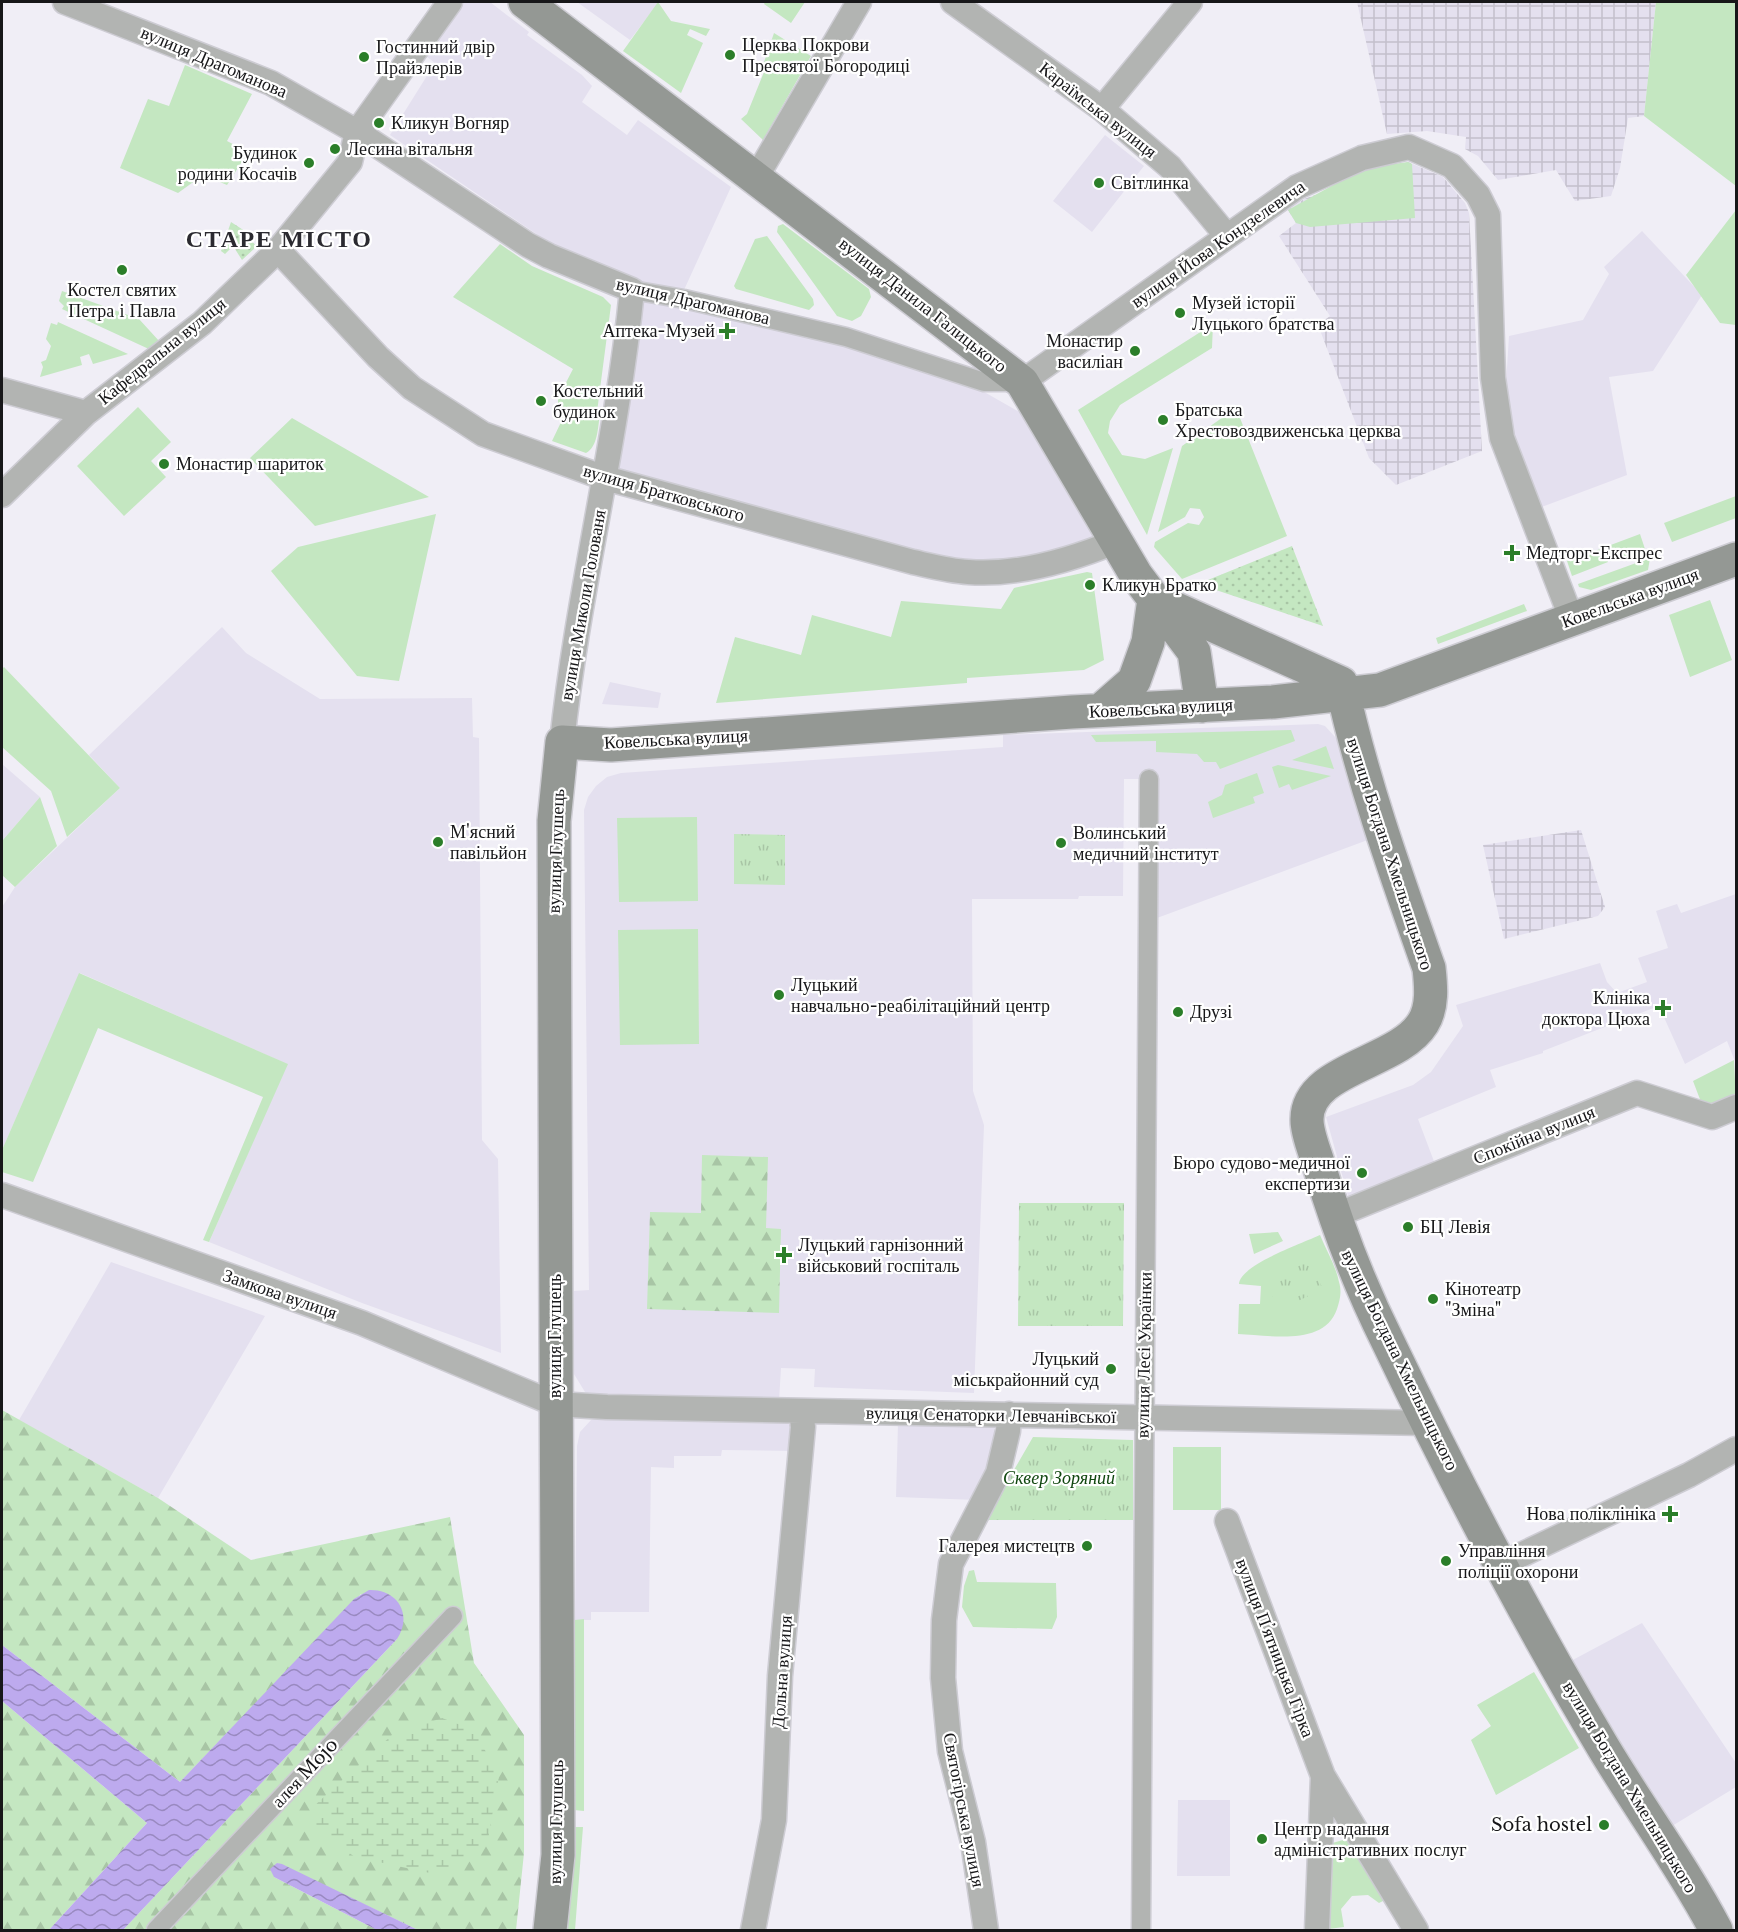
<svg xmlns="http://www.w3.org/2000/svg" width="1738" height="1932" font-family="'Libre Baskerville',serif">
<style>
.built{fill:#e4e0ef}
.industrial{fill:url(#industrial-grid)}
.grass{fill:#c4e7c1}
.forest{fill:url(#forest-firs)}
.wetland{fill:url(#wetland-marsh)}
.park{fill:url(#park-tufts)}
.garden{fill:url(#garden-dots)}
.water{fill:url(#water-waves)}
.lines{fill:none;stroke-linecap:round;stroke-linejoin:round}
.pedestrian-casing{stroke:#cdccd3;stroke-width:21}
.minor-casing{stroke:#cdccd3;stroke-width:27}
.secondary-casing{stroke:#cdccd3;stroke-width:36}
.pedestrian{stroke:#b2b4b2;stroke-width:18}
.minor{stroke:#b2b4b2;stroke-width:24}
.secondary{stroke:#949894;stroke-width:33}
.poi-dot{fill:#2b7e29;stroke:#fff;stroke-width:2}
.labels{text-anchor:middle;stroke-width:4.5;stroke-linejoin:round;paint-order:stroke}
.poi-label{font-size:18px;fill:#171719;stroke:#fff;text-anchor:start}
.street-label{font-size:18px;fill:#171719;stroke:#fff}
.park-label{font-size:18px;font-style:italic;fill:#114710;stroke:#fff}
.district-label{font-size:24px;font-weight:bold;letter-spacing:1.5px;fill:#2b2a30;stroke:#fff}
</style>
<defs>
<pattern id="industrial-grid" width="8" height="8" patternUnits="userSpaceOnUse" patternTransform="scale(1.5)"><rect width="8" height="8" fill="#e4e0ef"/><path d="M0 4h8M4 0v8" fill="none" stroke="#c3bfcc"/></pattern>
<pattern id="forest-firs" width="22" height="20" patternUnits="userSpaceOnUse" patternTransform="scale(1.5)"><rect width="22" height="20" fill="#c4e7c1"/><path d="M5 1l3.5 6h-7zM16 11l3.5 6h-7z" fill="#a8c5a5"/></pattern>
<pattern id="wetland-marsh" width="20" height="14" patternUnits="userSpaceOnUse" patternTransform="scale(1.5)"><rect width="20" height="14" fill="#c4e7c1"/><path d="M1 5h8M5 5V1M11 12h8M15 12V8" fill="none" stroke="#a8c5a5"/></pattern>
<pattern id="park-tufts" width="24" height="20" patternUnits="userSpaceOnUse" patternTransform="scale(1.5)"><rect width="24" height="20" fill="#c4e7c1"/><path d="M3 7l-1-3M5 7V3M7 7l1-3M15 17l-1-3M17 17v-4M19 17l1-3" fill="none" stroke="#a8c5a5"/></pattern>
<pattern id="garden-dots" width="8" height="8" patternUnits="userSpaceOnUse" patternTransform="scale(1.5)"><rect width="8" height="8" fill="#c4e7c1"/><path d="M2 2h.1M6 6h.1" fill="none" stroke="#a8c5a5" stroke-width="1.8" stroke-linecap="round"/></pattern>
<pattern id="water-waves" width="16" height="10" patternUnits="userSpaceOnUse" patternTransform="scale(1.5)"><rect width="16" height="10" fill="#bdaaee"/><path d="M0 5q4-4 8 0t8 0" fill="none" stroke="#9989c0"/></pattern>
</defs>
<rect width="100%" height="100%" fill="#f0eef6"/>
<!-- built -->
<path class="built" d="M464 2H490L529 32 527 35 582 75 592 86 582 102 627 135 638 120 731 187 684 290 635 282 554 246 390 135 435 63 426 56Z
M577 2H659L630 40Z
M1105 135 1144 166 1092 232 1053 201Z
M1642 231 1702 295 1653 371 1609 377 1627 475 1539 508 1513 435 1505 399 1509 336 1583 320 1609 274 1604 267Z
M638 301 695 308 859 345 979 389 1023 414 1097 540 1031 558 999 563 939 559 688 492 616 468Z
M222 627 246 653 320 699 472 698 473 737 479 738 482 1140 498 1159 501 1353 362 1303 209 1242 287 1064 80 973 2 1150V907L15 887 120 788 89 755Z
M610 682 661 693 658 708 602 704Z
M1318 724 1325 726 1337 739 1373 838 1157 918 1158 779H1124L1123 896H1079L1078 899H972L973 1091 984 1125 974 1393 814 1387 815 1369 781 1368 779 1401 592 1397 585 1392 574 1374V1291L589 1290 584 810 588 797 596 786 607 777 621 773 1003 747V735Z
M2 764 40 797 2 841Z
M1736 894V1064L1727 1041 1685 1064 1658 1004 1656 1007 1543 1051V1053L1490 1070 1496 1087 1418 1119 1435 1164 1348 1196 1326 1117 1413 1085 1431 1072 1463 1026 1456 1005 1600 963 1607 982 1617 993 1647 982 1638 958 1668 948 1656 911 1677 904 1681 913Z
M111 1262 265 1316 158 1498 19 1420Z
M606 1416 793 1420 794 1451 722 1450 721 1456H674V1468L651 1467 649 1612H591V1620H575L577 1446 580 1432 591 1420Z
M898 1423 989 1424 994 1428 997 1435 992 1471 977 1500 896 1497Z
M1642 1623 1736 1763V1787L1672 1826 1569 1662Z
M1178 1800H1230V1876H1177Z"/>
<!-- industrial -->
<path class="industrial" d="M1357 2H1656L1644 116 1628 118 1620 168 1611 196 1575 201 1556 170 1498 180 1478 156 1465 149 1466 137 1427 131 1387 134Z
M1408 162 1443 177 1465 203 1469 213 1482 451 1396 485 1369 458 1318 325 1330 316 1279 236 1296 223 1288 210 1304 199Z
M1581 830 1605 907 1598 916 1504 939 1483 845Z"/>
<!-- grass -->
<path class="grass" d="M658 2 671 21 710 29 706 36 690 29 687 35 703 43 681 93 623 51Z
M765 2H805L791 23 764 4Z
M1656 2H1736V186L1644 116Z
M774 33 811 56 763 140 741 119 747 114 766 67 763 65Z
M185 65 252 94 227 141 248 152 227 185 203 175 178 193 120 168 148 99 169 106Z
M1408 162 1412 164 1415 218 1310 227 1296 223 1288 210 1364 168Z
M1736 210V325L1720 323 1686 275Z
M783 224 869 289 871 297 861 316 852 321 837 316 777 232 778 226Z
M767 236 813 299 814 305 809 310 736 289 734 286 755 239Z
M500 244 532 266 603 297 611 305 597 412 600 413C598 426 598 447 586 453L552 441 563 418 558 415V398L573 369 453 297Z
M62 291 139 319 160 342 151 350 62 309 64 306 59 301Z
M58 322 128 354 93 364 89 354 80 357 82 365 40 377 43 367 41 362 46 360 51 346 46 339 51 323 57 325Z
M1213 324 1212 348 1120 405 1110 421 1108 433 1122 455 1145 459 1173 448 1147 535 1078 410Z
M138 407 171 442 151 461 166 477 124 516 77 466Z
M1236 408 1287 536 1182 579 1154 547 1155 542 1188 523 1199 525 1204 517 1200 509 1190 508 1185 517 1158 532 1182 446Z
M292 418 429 497 315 526 250 458Z
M1736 496V518L1672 542 1664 523Z
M436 514 399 681 357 676 271 571 298 547Z
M1640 534 1645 549 1613 561 1608 546Z
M1603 548 1608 562 1572 576 1567 561Z
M1650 558 1648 570 1591 590 1579 587 1578 584Z
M1087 572 1092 573 1104 660 1084 670 967 678V683L716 703 735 637 801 655 812 615 891 637 901 601 1001 609 1014 588Z
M1710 600 1732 660 1690 677 1669 615Z
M1524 604 1527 611 1438 644 1436 638Z
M4 667 120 788 67 837 51 791 2 747V669Z
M1291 730 1295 741 1220 769 1216 762H1204L1197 754 1156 752V741L1096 742 1091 735Z
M1326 746 1334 769 1292 760Z
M1278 765 1331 776 1292 790 1289 784 1279 788 1272 767Z
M1257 773 1264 793 1253 797 1255 803 1213 818 1208 802 1222 795 1225 785Z
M40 797 57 846 15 887 2 875V841Z
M697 817 698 901 619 902 617 818Z
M698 929 699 1044 620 1045 618 930Z
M79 973 288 1064 209 1242 203 1240 263 1097 98 1028 33 1182 2 1172V1150Z
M1734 1060 1736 1099 1718 1108 1701 1102 1693 1081Z
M1278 1232 1283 1241 1254 1254 1249 1234Z
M1320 1235C1326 1250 1336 1266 1339 1282 1342 1292 1340 1300 1337 1309 1324 1347 1269 1335 1238 1334L1239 1304H1260L1261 1286 1239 1284C1240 1265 1303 1243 1320 1235Z
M1173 1447H1221V1510H1173Z
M974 1570 977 1582 1056 1583 1057 1617 1052 1629 973 1627 962 1607 964 1586 969 1571Z
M584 1619V1811L574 1810 575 1620Z
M1534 1672 1579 1748 1496 1795 1471 1740 1491 1726 1477 1705Z
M574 1827H583L575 1930H566Z
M1350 1838 1387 1899 1379 1903 1368 1895 1352 1896 1341 1909 1344 1927 1328 1929 1329 1844Z"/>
<!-- forest -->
<path class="forest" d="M702 1155 768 1157 766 1228 781 1229 779 1313 647 1309 650 1212 701 1213Z
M2 1410 158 1498 251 1560 450 1517 474 1663 524 1735V1853L516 1930H418L277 1863 274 1877 377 1930H123L397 1639 361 1594 180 1782 2 1645Z
M2 1701 147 1823 49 1930H2Z"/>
<!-- wetland -->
<path class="wetland" d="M442 1718 474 1730 499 1776 487 1845 444 1876 355 1857 315 1830 314 1806 392 1735Z"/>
<!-- park -->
<path class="park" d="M734 834 785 835V885L734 884Z
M1019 1203H1124L1123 1326H1018Z
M1307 1255 1323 1289 1279 1310 1263 1275Z
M1033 1437 1133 1440V1520H985Z"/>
<!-- garden -->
<path class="garden" d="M231 222 251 235 252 242 257 246 242 260 235 249H230L225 254 221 251Z
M1292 546 1323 626 1198 584Z"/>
<!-- water -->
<path class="water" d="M369 1590C398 1589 413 1615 397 1639L123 1930H49L147 1823 2 1701V1645L180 1782 354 1599Z
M277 1863 282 1864 418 1930H377L274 1877 270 1869Z"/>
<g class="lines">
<!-- pedestrian casing -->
<g class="pedestrian-casing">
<path id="pedestrian" d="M632 290 684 299 846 337 984 382H1020
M156 1930 453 1616
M1141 1930 1149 779"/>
</g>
<!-- minor casing -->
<g class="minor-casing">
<path id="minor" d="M65 2 271 83 357 132 528 245 549 256 632 290C617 443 578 591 562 742
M953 2 1102 109 1170 167 1226 235
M1102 109 1190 2
M757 176 859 2
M278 250 378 357 412 388 483 434 605 478 913 562C931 566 950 571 968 572 1018 576 1071 560 1117 541
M1022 382 1297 187 1362 158 1409 147 1452 166 1478 195 1488 215 1493 378 1502 438 1572 620
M2 390 86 413 202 323 278 250 350 162 357 132 450 2
M2 495 86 413
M2 1195 362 1323 555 1404 607 1407 1427 1423
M1334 1216 1637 1093 1712 1117 1736 1107
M1227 1521 1323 1776 1416 1930
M1502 1564 1689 1475 1736 1449
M753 1930 774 1820 780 1676 803 1427 801 1411
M986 1930 973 1842 950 1751 943 1678 944 1620 951 1564 998 1473 1008 1431 1009 1414
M1317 1930 1323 1776"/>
</g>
<!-- secondary casing -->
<g class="secondary-casing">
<path id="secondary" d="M525 2 1022 382 1136 575 1194 652 1202 706
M1154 599 1341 683C1363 783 1395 872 1429 968 1431 986 1433 1007 1423 1023 1398 1064 1306 1068 1307 1120 1307 1135 1316 1154 1320 1169 1338 1229 1360 1286 1388 1342 1454 1480 1525 1616 1603 1747 1640 1809 1683 1867 1716 1930
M1101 710 1134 681 1148 642 1154 599
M550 1930 558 1855 554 821 562 742 611 745 1072 712 1273 702 1380 690 1736 559"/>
</g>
<!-- pedestrian -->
<use href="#pedestrian" class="pedestrian"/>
<!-- minor -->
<use href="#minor" class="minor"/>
<!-- secondary -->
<use href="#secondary" class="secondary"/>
</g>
<!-- markers -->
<g class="poi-dot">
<circle cx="730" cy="55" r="6"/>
<circle cx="364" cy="57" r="6"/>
<circle cx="379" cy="123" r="6"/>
<circle cx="335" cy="149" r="6"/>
<circle cx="309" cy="163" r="6"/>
<circle cx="1099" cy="183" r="6"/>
<circle cx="122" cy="270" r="6"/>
<circle cx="1180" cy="313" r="6"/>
<path d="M724 322h6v6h6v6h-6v6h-6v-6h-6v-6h6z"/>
<circle cx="1135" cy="351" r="6"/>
<circle cx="541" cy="401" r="6"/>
<circle cx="1163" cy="420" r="6"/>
<circle cx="164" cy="464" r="6"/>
<path d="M1509 544h6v6h6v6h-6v6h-6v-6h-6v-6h6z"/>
<circle cx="1090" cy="585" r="6"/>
<circle cx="438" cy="842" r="6"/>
<circle cx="1061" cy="843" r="6"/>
<circle cx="779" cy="995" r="6"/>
<path d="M1660 999h6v6h6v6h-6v6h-6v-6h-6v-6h6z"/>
<circle cx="1178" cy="1012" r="6"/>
<circle cx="1362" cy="1173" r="6"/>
<circle cx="1408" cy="1227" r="6"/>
<path d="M781 1246h6v6h6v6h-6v6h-6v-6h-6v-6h6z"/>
<circle cx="1433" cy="1299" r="6"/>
<circle cx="1111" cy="1369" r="6"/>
<path d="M1667 1505h6v6h6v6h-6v6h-6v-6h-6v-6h6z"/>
<circle cx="1087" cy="1546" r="6"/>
<circle cx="1446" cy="1561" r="6"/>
<circle cx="1604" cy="1825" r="6"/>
<circle cx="1262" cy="1839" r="6"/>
</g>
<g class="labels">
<!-- poi labels -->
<g class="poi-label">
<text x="742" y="51">Церква Покрови<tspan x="742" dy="21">Пресвятої Богородиці</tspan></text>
<text x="376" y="53">Гостинний двір<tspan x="376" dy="21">Прайзлерів</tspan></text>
<text x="391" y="129">Кликун Вогняр</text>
<text x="347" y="155">Лесина вітальня</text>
<text x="297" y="159" text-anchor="end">Будинок<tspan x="297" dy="21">родини Косачів</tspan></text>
<text x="1111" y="189">Світлинка</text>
<text x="122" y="296" text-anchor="middle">Костел святих<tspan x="122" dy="21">Петра і Павла</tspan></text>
<text x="1192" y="309">Музей історії<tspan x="1192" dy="21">Луцького братства</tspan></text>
<text x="715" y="337" text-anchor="end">Аптека-Музей</text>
<text x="1123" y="347" text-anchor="end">Монастир<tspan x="1123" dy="21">василіан</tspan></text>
<text x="553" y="397">Костельний<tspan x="553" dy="21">будинок</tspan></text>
<text x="1175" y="416">Братська<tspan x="1175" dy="21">Хрестовоздвиженська церква</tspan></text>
<text x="176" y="470">Монастир шариток</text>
<text x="1526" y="559">Медторг-Експрес</text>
<text x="1102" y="591">Кликун Братко</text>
<text x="450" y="838">М'ясний<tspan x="450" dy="21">павільйон</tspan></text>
<text x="1073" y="839">Волинський<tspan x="1073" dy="21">медичний інститут</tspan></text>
<text x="791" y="991">Луцький<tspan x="791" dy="21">навчально-реабілітаційний центр</tspan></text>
<text x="1650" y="1004" text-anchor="end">Клініка<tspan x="1650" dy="21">доктора Цюха</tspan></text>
<text x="1190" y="1018">Друзі</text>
<text x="1350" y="1169" text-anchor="end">Бюро судово-медичної<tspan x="1350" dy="21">експертизи</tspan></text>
<text x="1420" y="1233">БЦ Левія</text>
<text x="798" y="1251">Луцький гарнізонний<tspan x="798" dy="21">військовий госпіталь</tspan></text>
<text x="1445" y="1295">Кінотеатр<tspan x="1445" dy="21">"Зміна"</tspan></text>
<text x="1099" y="1365" text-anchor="end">Луцький<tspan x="1099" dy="21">міськрайонний суд</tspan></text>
<text x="1656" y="1520" text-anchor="end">Нова поліклініка</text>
<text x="1075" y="1552" text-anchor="end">Галерея мистецтв</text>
<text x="1458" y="1557">Управління<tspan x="1458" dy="21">поліції охорони</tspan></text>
<text x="1592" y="1831" text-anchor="end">Sofa hostel</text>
<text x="1274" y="1835">Центр надання<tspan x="1274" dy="21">адміністративних послуг</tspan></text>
</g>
<!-- street labels -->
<g class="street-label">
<text transform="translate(214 62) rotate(23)" y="6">вулиця Драгоманова</text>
<text transform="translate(1098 110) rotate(38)" y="6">Караїмська вулиця</text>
<text transform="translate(1218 244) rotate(-35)" y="6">вулиця Йова Кондзелевича</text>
<text transform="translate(693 301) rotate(13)" y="6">вулиця Драгоманова</text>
<text transform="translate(923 305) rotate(38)" y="6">вулиця Данила Галицького</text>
<text transform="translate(162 351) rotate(-39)" y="6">Кафедральна вулиця</text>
<text transform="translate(664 493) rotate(16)" y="6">вулиця Братковського</text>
<text transform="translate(1630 598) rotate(-20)" y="6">Ковельська вулиця</text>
<text transform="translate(583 605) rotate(-80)" y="6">вулиця Миколи Голованя</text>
<text transform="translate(1161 708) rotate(-3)" y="6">Ковельська вулиця</text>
<text transform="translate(676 739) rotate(-3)" y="6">Ковельська вулиця</text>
<text transform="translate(556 851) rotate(-88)" y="6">вулиця Глушець</text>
<text transform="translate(1390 854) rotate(72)" y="6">вулиця Богдана Хмельницького</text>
<text transform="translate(1534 1135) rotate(-22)" y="6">Спокійна вулиця</text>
<text transform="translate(280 1294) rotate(19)" y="6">Замкова вулиця</text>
<text transform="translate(555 1336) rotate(-90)" y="6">вулиця Глушець</text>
<text transform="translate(1144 1355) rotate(-89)" y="6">вулиця Лесі Українки</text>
<text transform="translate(1400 1360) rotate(64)" y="6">вулиця Богдана Хмельницького</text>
<text transform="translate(991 1415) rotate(1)" y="6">вулиця Сенаторки Левчанівської</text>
<text transform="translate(1275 1648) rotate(69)" y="6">вулиця Пʼятницька Гірка</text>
<text transform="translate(782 1672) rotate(-86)" y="6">Дольна вулиця</text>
<text transform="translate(305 1773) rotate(-47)" y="6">алея Mojo</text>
<text transform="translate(1630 1787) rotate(59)" y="6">вулиця Богдана Хмельницького</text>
<text transform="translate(964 1810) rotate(79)" y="6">Святогірська вулиця</text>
<text transform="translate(556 1822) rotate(-89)" y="6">вулиця Глушець</text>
</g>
<!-- park labels -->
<g class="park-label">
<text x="1059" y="1484">Сквер Зоряний</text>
</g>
<!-- district labels -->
<g class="district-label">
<text x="279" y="247">СТАРЕ МІСТО</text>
</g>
</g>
<!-- border -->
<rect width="1738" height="1932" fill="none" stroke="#171719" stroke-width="6"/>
</svg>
